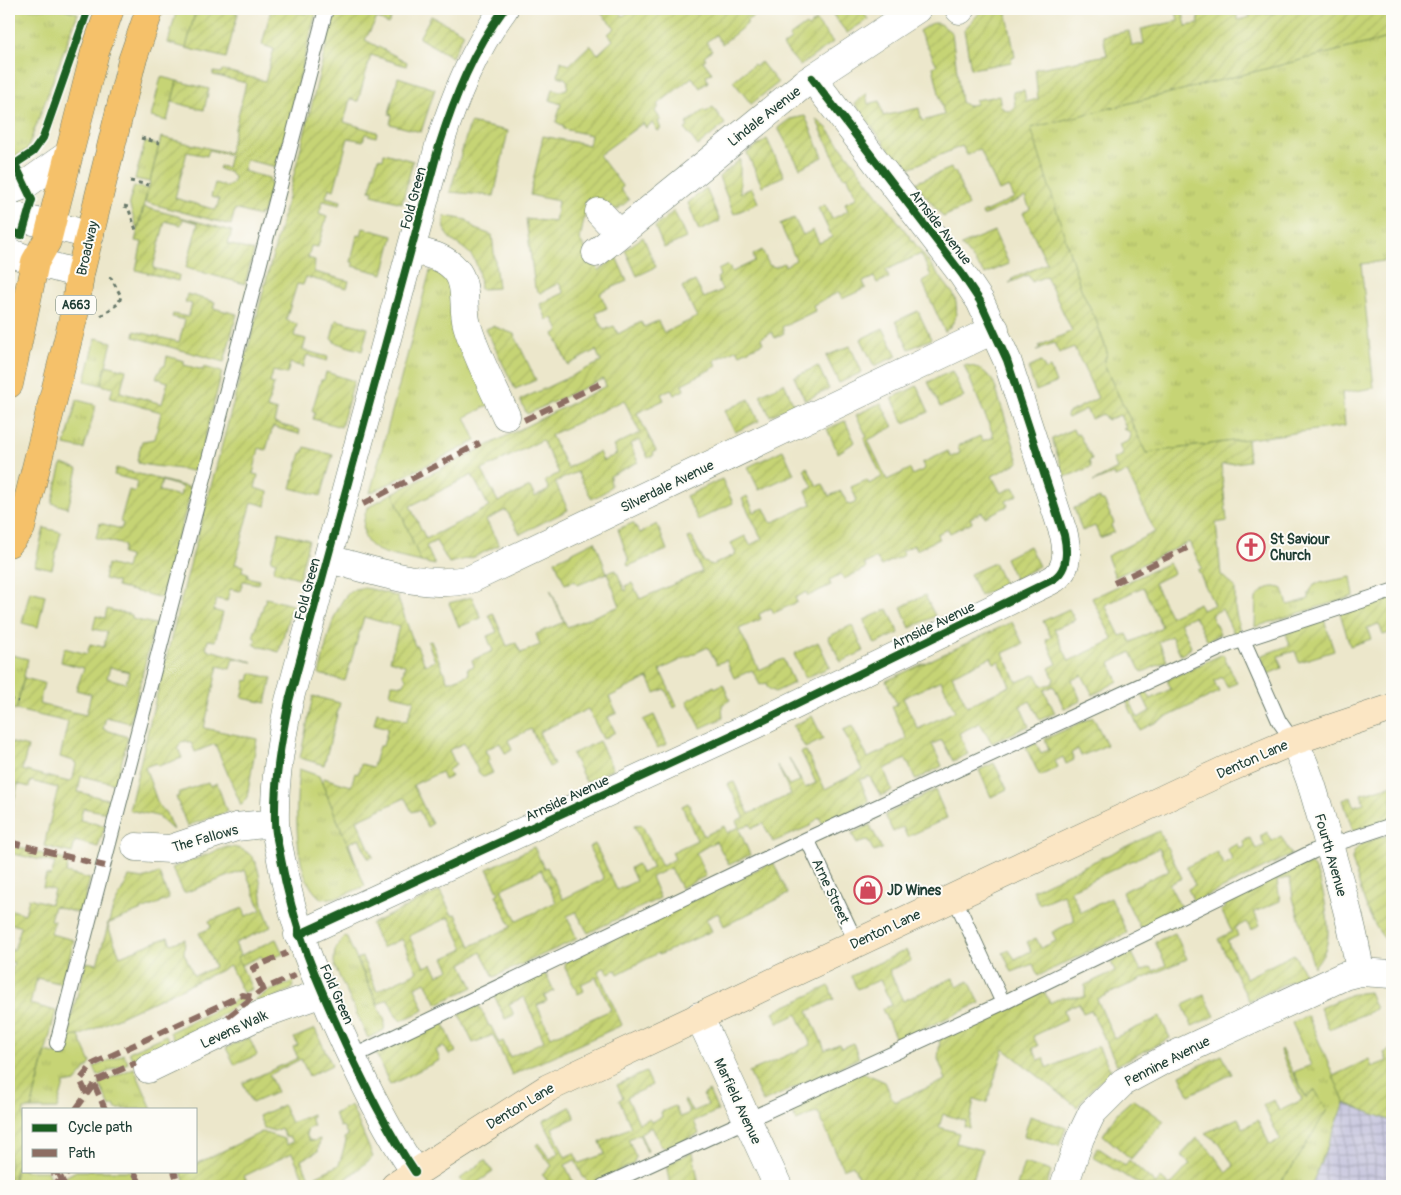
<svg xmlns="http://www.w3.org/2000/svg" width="1401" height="1195" font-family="Pangolin,sans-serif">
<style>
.industrial{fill:url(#industrial-grid)}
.grass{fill:url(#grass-tufts);stroke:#728854}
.garden{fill:url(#garden-furrows);stroke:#728854;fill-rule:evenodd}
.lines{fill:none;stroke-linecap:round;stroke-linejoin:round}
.lane-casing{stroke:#677869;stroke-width:16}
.street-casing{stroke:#677869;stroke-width:29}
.secondary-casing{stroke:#677869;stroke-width:29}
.highway-casing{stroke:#677869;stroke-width:29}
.path{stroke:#677869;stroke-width:3;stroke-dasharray:4 4;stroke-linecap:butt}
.lane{stroke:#fff;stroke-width:14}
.street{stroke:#fff;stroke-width:28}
.secondary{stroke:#fbe6c4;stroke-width:28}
.highway{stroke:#f5c16b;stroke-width:28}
.quiet{stroke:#8d6e63;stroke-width:6;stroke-dasharray:12 6;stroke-linecap:butt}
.cycleway-casing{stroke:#fdfcf7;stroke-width:11}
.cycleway{stroke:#1b5e20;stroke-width:8}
.labels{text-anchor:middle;stroke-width:4;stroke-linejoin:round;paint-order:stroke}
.shield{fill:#fdfcf7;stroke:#62766e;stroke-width:1}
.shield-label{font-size:12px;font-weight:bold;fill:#1f3d34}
.street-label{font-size:14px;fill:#1f3d34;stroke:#fdfcf7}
.poi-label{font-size:14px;font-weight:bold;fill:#1f3d34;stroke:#fdfcf7;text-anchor:start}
</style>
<defs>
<pattern id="industrial-grid" width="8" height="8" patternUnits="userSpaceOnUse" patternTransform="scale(1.25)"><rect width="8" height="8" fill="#c2c1dc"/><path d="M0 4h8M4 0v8" fill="none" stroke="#9d9eb3"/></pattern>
<pattern id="grass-tufts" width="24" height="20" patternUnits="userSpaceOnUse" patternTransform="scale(1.25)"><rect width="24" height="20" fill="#c6d475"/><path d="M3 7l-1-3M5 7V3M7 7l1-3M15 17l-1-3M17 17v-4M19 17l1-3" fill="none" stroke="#aab766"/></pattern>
<pattern id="garden-furrows" width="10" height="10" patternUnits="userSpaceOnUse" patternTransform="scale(1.25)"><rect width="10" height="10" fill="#c6d475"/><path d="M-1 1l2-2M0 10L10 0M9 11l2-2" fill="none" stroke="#aab766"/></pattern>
</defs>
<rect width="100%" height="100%" fill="#fdfcf7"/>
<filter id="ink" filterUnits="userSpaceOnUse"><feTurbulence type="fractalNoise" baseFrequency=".02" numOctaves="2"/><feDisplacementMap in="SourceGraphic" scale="10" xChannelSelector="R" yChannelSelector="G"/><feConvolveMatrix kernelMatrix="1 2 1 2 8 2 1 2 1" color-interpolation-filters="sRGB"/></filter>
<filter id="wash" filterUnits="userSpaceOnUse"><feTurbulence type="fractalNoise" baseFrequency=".0096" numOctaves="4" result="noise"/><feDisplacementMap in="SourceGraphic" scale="20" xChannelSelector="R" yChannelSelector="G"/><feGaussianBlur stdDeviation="1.12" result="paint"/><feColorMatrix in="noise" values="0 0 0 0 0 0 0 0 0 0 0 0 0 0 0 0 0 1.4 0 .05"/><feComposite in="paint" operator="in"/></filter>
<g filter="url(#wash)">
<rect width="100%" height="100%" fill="#ece7cb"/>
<!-- industrial -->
<path class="industrial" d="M1345 1103 1392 1121V1186H1311Z"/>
<!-- grass -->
<path class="grass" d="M9 9H63L78 13 27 150 9 159Z
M177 9H196L186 48 168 43Z
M1392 37V260L1361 264 1374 388 1342 393 1345 426 1146 453 1104 365 1107 352 1097 323 1081 289 1030 128Z
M161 77 177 81 167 121 151 117Z
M145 142 159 145 150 182 135 179Z
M134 186 148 189 137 230 129 203Z
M430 271H442L451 275 490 405 465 417 476 441 370 493Z
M96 338 112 342 101 385 85 381Z
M77 400 96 405 84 449 65 445Z
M62 464 78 469 68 508 52 503Z
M393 493 421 562C386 553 352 554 367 508Z
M44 528 61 532 52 569 35 565Z
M1351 577 1354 596 1255 627 1256 598C1263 589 1272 584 1283 589L1288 605 1309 599V593L1314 584Z
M30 591 45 595 38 627 22 623Z
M12 655 28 659 16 710 9 708V667Z
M299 769 319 776 365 886 339 897 322 899C291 878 296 803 299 769Z
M346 936 385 1021 384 1030 368 1038 335 967C332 954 336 944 346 936Z
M276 939 283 954 264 961 261 956 241 965 237 957Z
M294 981 292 989 235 1017 265 993Z
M242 997 244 1000 209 1023 174 1041 170 1032Z
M1308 1016 1345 1103 1311 1186H1277L1293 1166 1315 1090 1306 1098 1294 1072 1311 1065 1292 1023Z
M166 1035 170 1043 133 1061 129 1052Z
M79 1036 91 1063 75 1082 64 1084 57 1109H31L46 1052 62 1056 66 1037Z
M124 1054 128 1063 98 1076 94 1067Z
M134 1068 152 1109H116L114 1105 110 1107 99 1083Z
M24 1138V1171H47L51 1181 39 1186H12Z
M76 1171H130L137 1186H67L63 1178Z"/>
<!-- garden -->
<path class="garden" d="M196 9H222L238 13 226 58 186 48Z
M271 9H288L306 14 307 9H317L277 167 246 160 243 171 269 178 271 184 263 214 260 213 259 216 235 209 231 225 145 202 161 137 229 153 246 83 213 75V72L221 73 222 70 265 81 274 49 262 45ZM209 150 230 155 227 168 220 166 219 169 231 173 234 178 232 184 227 187 215 183 211 197 219 199 216 210 175 198 187 152 207 156Z
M335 9H396L388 24 377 18 365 40 407 62 406 66 371 55 358 101 350 99 344 122 377 132 376 137 365 134 363 141 348 138 334 190 329 188 326 197 341 201 340 205 323 201 319 213 327 216 318 247 311 246 308 258 315 260 314 272 349 281 347 288 306 277 303 285 297 284 286 320 297 324 294 336 306 339 303 350 328 357 327 361 307 355 303 367 290 363 287 374 273 371 270 383 274 384 267 408 277 411 274 423 300 430 299 434 273 427 266 450 259 448 253 474 258 475 255 488 268 492 266 506 252 502 235 564 243 566 242 571 248 573 247 577 259 580 258 584 243 581 240 591 230 589 227 601 217 599 213 610 223 613 215 641 208 640 206 649 253 662 233 658 230 669 218 666 204 728 257 739 247 797 241 805 215 744 195 752 192 744 187 741 181 742 178 748 182 758 158 766 156 763 145 767 158 804 166 813 173 830 157 816 129 810C191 541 272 277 335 9Z
M600 9H618L623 16 633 9H767L747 20V24L722 44 716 35 706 42 712 50 704 56 706 59 703 61 712 73 706 75 708 82 700 88 692 77 657 105 659 107 655 111 661 120 658 121 661 129 658 131 652 123 646 128 643 123 599 155 623 187 620 189 629 200 617 210 601 200 585 213 580 240 599 271 616 257 627 281 600 293 607 308 596 313 604 330 614 326 618 334 641 322 644 327 658 321 664 333 697 317 682 287 695 281 704 298 722 290 717 278 720 276 718 270 728 265 732 272 755 261 753 255 762 250 769 265 775 267 784 263 785 266 796 260 780 224 794 218 803 235 813 230 819 243 832 237 818 208 825 205 832 219 848 211 845 203 857 198 847 176 843 177 816 119 827 128 954 295C959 310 957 321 945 332L922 281 931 276 921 254 886 270 889 278 877 283 874 277 863 282 866 288 842 299 839 292 813 305 815 311 782 327 784 333 775 338 772 332 761 338 763 343 740 354 737 349 715 360 717 366 682 384 684 390 674 395 671 389 661 394 664 400 637 413 656 451 653 452 654 455 648 458 640 440 630 444 638 462 610 476 611 486 606 491 592 499 577 472 555 482 568 510 520 534 506 510 486 520 499 545 474 557 449 563 436 541 426 546 435 565 421 562 393 493 606 386 603 379 527 414 520 400 601 362 596 350 568 365 554 334 559 331 553 318 547 320 540 304 564 293 559 283 540 293 535 288 526 219 555 222 558 201 530 195 543 136 589 145 591 135 563 129 564 126 556 122 561 104 550 100 553 89 560 91 567 89 568 82 565 78 558 76 561 61 569 65 590 45 598 54 613 40 608 34 615 28 599 11ZM624 400 640 433 613 446 617 454 603 461 599 452 567 468 551 435ZM542 440 559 473 545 481 549 490 535 497 530 487 498 502 482 470ZM472 475 489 507 426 539 410 506Z
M822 9H860L868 19 847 33 830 11 825 14Z
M983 9H1006L1015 57 1011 58 1012 62 971 69 964 30Z
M1176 9H1182L1186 26 1199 24 1198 15 1233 9H1235L1238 20 1250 17 1248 9H1265L1266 14 1282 11V9H1392V37L1031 128 1081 289 1097 323 1107 352 1104 365 1146 453 1247 439 1249 461 1221 465 1227 521 1216 523 1221 575 1235 587V609L1240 632 1234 634 1222 609 1211 615 1220 634 1208 641 1194 616 1180 622 1191 646 1190 649 1181 655 1171 636 1159 642 1167 661 1143 672 1140 670 1131 652 1110 663 1118 681 1093 695 1082 675 1072 680 1081 701 1064 708 1054 686 1044 690 1055 713 1040 720 1030 701 1020 706 1029 726 992 743 980 723 959 733 968 754 953 761 942 740 932 744 942 766 916 780 906 759 884 769 892 790 881 796 869 776 860 780 869 802 823 824 819 817 810 826 773 842 763 823 752 828 750 824 739 829 750 855 729 865 716 841 696 853 706 876 681 888 670 868 651 877 660 898 588 933 576 912 567 916 577 939 494 977 481 952 462 964 473 987 437 1004 425 982 415 987 424 1010 401 1021 396 1016 388 999 378 1004 357 959 362 957 377 991 417 972 402 939 382 948 371 924 440 891 452 915 456 914 471 946 511 927 496 895 499 893 487 869 534 847 544 868 547 867 563 899 604 879 589 847 595 844 617 890 636 881 630 868 637 864 641 873 653 868 634 826 642 825 662 866 675 859 672 852 697 840 682 806 688 803 704 836 724 826 727 833 739 827 736 821 744 817 728 784 734 782 749 814 791 794 777 765 789 785 800 781 789 758 805 788 816 783 801 752 806 751 825 789 862 770 843 730 852 726 868 758 907 739 892 707 897 704 886 681 1012 622 1023 644 1003 653 1017 682 1036 674 1042 686 1052 684 1054 679 1049 668 1057 664 1046 640 1051 637 1043 621 1069 609 1075 620 1054 629 1069 661 1113 640 1092 598 1169 563 1174 573 1154 583 1170 616 1199 603 1202 610 1214 605 1198 570 1202 568 1189 542 1115 577 1107 556 1155 532 1127 472 1115 477 1113 474 1093 482 1117 469 1113 459 1123 455 1119 445 1129 441 1131 436 1128 431 1123 429 1126 428 1120 415 1107 420 1103 414 1091 419 1086 409 1068 418 1066 414 1098 398 1074 347 1059 353 1054 343 1036 350 1040 349 1039 346 1072 331 1046 276 1032 282 1028 275 1009 283 1013 281 1012 279 1047 263 1023 213 1030 209 1025 197 983 216 982 213 1014 198 1009 187 999 191 980 149 967 155 962 146 904 170 855 104 866 93 868 104 880 101 883 116 919 108 922 121 944 115 933 67 937 65 919 31C936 20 936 20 952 33L961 102 967 106 976 104 975 100 999 96 1001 107 1007 111 1013 110 1015 105 1013 92 1024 90 1026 102 1038 99 1035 69 1107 55 1103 36 1129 31 1132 46 1144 44 1141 29 1178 21ZM1143 587 1162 627 1131 642 1127 634 1120 636 1105 605ZM991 657 994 663 999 661 1010 686 967 706 952 675ZM941 680 955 711 918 729 903 698ZM541 870 556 902 517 921 501 889ZM449 917 464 949 444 958 450 969 438 975 432 964 424 967 409 936Z
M431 16 464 33 452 57 419 38Z
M816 21 833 42 800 66 783 46 791 40 789 37 806 25 808 27Z
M761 62 778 83 751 104 733 81 754 64 756 66Z
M398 77 435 89 421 132 390 124 392 115 389 114Z
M177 81 209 89 204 110 172 102Z
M713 107 725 124 698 146 685 129 688 127 686 124 704 110 706 112Z
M805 116 823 157 800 168 778 128 790 119Z
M470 123 508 131 494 196 450 192Z
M767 139 784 176 762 186 747 153Z
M384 153 413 161 402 203 372 195 373 191 370 190 378 158 383 159Z
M740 159V193L752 188 758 203 734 214 719 177Z
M951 168 953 172 955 171 968 206 943 217 915 183Z
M706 188 720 221 699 231 688 203Z
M144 207 232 231 228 244 254 251 245 284 186 268 198 223 183 219 181 225 165 221 153 268 179 275 178 281 136 270 142 242 135 241Z
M674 211 686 238 664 248 655 227Z
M445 216 467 220 475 229 492 235 498 288 480 289C479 277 479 264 471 255 456 239 441 242 445 216Z
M363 228 393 236 383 274 353 266 354 263 351 262 357 235 361 236Z
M994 231 1009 264 985 274 961 245Z
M643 237 656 267 637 276 625 250Z
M187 294 215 302 213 308 237 314 224 362 134 337 135 331 179 342 185 320 172 317 173 314 188 317 192 304 185 302Z
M918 311 931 339 909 349 896 321Z
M336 320 368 328 362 351 334 342V340L331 339Z
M493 326 514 334 536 380 515 389 486 329Z
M883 328 897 356 874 366 861 339Z
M850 346 862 372 839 383 826 356Z
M167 356 184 361V365L203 370 204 367 222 372 196 472C176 467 158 468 138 463L139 460H137L142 441 155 439 161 412 110 398 113 388 101 385 106 365 126 370 120 392 162 404 168 382 156 378 162 366H165Z
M1041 362 1046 370 1050 368 1056 383 1036 391 1028 368Z
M964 365C978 366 986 371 994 383L1019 462 992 476 1001 493 1014 487 1018 495 1006 501 1008 506 985 517 982 512 970 518 972 522 950 533 948 529 937 534 939 539 916 550 914 545 902 551 904 555 881 566 877 558 864 564 866 568 844 579 841 574 829 580 831 585 808 596 806 592 795 598 797 602 774 613 771 608 759 614 761 619 739 629 759 670 783 659 794 683 775 692 768 688 766 683 760 685 752 670 734 678 726 660 717 664 708 647 660 670 677 706 674 708 665 689 655 693 648 678 609 697 617 713 608 717 615 732 603 739 588 709 539 732 554 765 549 767 531 729 508 740 512 750 505 753 500 743 485 750 490 760 487 761 493 773 484 777 479 773 464 743 449 750 456 765 448 770 451 777 444 780 441 772 413 785 432 824 427 827 419 810 412 812 405 798 357 820 373 857 368 858 359 838 349 843 356 864 322 783 324 778 351 786 355 773 358 774 361 764 373 767 379 746H383L388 728 374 724 377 712 407 721 414 700 390 694 392 684 404 685 406 678 403 675 405 665 390 660 399 627 364 617 345 681 319 674C325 653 333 598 355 589 366 585 386 594 397 596L415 646H417L425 665 435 661 428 642 431 641 448 682 469 674 467 669 474 666 472 660 493 651 487 636 497 632 489 615 493 613 507 646 516 643 521 653 540 645 536 634 564 622 550 589 567 627 620 606 607 573 578 585 575 581 565 584 555 561 595 541 607 573 616 570 625 591 627 590 625 586 632 583 640 599 702 572 688 538 692 537 704 562 713 565 736 554 731 543 745 536 750 545 762 539 742 499 747 496 754 512 764 508 771 523 812 504 806 491 813 487 804 469 807 467 817 486 823 484 829 496 841 491 847 503 850 505 855 503 856 498 851 487 867 480 869 484 882 477 864 438 867 437 856 415 881 403 893 427 868 440 887 480 910 469 912 475 925 469 922 463 948 451 951 457 960 453 958 446 980 436 982 441 994 437Z
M818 366 829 389 805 400 794 377Z
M952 371 964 397 940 407 928 382Z
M326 372 354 381 341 427 313 419 315 412 312 411 321 380H324Z
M784 383 794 405 770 416 760 395Z
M917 386 929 412 904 423 892 398Z
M749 399 759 421 735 432 725 411Z
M845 421 855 442 838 453 827 429Z
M1073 429 1075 434 1078 433 1092 459 1089 461 1091 467 1065 477 1052 439Z
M305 447 333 455 321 496 291 488 301 453H303Z
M783 450 794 474 759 490 748 467Z
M116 468 192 488 162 598 117 587V582L104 579 107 564 126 569 129 556 122 554 124 545 96 538 100 523 121 529 123 523 120 522 129 490 135 492 137 481 114 475ZM162 481 182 487 180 496 159 491Z
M722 479 733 503 698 520 686 496Z
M1100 498 1101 501H1104L1114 523 1111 525 1114 532 1100 538 1095 526 1082 531 1074 508Z
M633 523 640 533 657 524 667 550 628 566 627 563 629 561 618 529Z
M279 532 309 540 299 578 273 571 276 562 271 560Z
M1029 546 1039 566 1015 579 1005 558Z
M994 563 1004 584 980 596 970 574Z
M925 595 935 616 910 628 901 607Z
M1392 596V632L1383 635 1379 624 1367 628 1371 639 1350 646 1340 613Z
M472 597 481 618 459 627 449 603Z
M266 598 292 605 279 652 254 645 256 639 253 637Z
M107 609 132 615V619L155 624 130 723 106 717 103 729 128 737 116 784 81 776 78 792 111 800 108 813 83 808 80 820 105 826 98 847 75 841 72 853 44 846 58 788 31 781 29 787 18 784 9 822V742L28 747 22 770 69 782 73 779 76 764 74 761 60 757 68 722 16 710 24 678 44 683 39 704 86 715 91 694 76 690 84 668 61 662 64 648 87 654 90 644 104 647 107 632 93 629 96 616 105 618ZM110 667 129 672 126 683 107 678Z
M888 609 899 633 875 644 864 620Z
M1324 619 1334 651 1299 662 1295 651 1278 656 1282 668 1268 674 1260 656 1290 645 1285 631Z
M852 625 864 651 841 662 828 637Z
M818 642 830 667 805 678 794 654Z
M1223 654 1237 683 1227 687 1222 677 1214 681 1219 692 1140 730 1126 701 1129 699 1138 718 1150 711 1141 693 1146 691 1151 699 1171 689 1167 680Z
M251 673 272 678 266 703 242 698 246 680 249 681Z
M723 684 730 700 722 705 723 718 701 728 687 701 714 686 715 688Z
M313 696 340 703 324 765 300 758Z
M654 715 667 744 657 748 643 720Z
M812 716 823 739 805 748 793 726Z
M1093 717 1107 745 1081 756 1078 749 1071 753 1074 760 1066 764 1063 757 1055 761 1058 767 1040 776 1026 748 1036 743 1041 753 1049 750 1045 739Z
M599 741 613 769 586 782 572 754Z
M994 763 1007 789 991 797 979 770Z
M208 782 210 786 217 783 227 812 187 826 176 797 179 796 178 793Z
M1392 785V819L1353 831 1343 800 1351 797 1354 806 1364 803 1361 794Z
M935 790 947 818 907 837 903 827 893 832 885 815Z
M870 825 882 849 874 852 868 840 857 844 852 833Z
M1159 831 1182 878 1169 884 1181 908 1140 928 1122 892 1169 870 1159 848 1070 890 1081 912 1111 898 1127 933 1038 976 1033 964 1012 972 1003 953 1009 950 1015 959 1031 951 1027 942 1036 938 1041 948 1056 941 1052 932 1075 921 1063 894 1039 904 1033 890Z
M1267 832 1272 841 1281 836 1291 855 1194 902 1188 889 1195 885 1186 867 1217 852 1224 865 1233 860 1227 849 1238 844 1240 849 1245 847 1243 841 1250 838 1256 849 1265 845 1260 836Z
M1392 834V898L1385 925 1392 928V946C1367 924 1361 890 1352 859 1354 841 1378 839 1392 834Z
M9 845 69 861 66 873 90 879 81 914 54 906 50 920 54 921 51 934 74 940 63 984 37 978 30 1004 56 1011 31 1109H24V1138L12 1186H9V981L14 963 9 961V949L14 950 21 927 9 923V909L25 914 29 898 50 904 54 890 43 887 46 875 51 876 55 863 9 853Z
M227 847C265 847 258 882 264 909 266 915 269 921 271 927L235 943 240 955 237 957 252 989 243 993 230 966 79 1036 66 1037 86 962 97 964 113 908 129 877 143 879 159 873 169 899 107 924 120 956 168 937 171 944 185 939 184 953 194 976 215 967 199 933 211 928 209 921 243 908 246 916 261 910 245 870 184 893 172 868Z
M773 862 788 894 724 926 718 913 706 919 712 931 659 955 658 953 618 974 616 970 608 973 605 967 598 971 622 1025 512 1075 493 1035 473 1043 459 1014 479 1005 489 1026H491L499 1043 503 1041 510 1057 544 1041 524 997 509 1004 514 1015 505 1019 494 995 542 973 547 976 554 991 544 996 547 1001 537 1005 551 1037 611 1010 596 977 581 984 584 991 578 994 565 968 566 961Z
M1311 864C1323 878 1331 925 1327 943 1325 953 1320 959 1314 967L1293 898 1290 878 1277 880 1280 901 1254 912 1260 925 1251 930 1246 922 1235 928 1238 936 1227 941 1246 978 1294 954 1305 974 1249 1001 1218 939 1232 932 1221 910 1226 908 1224 903 1297 867Z
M1175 933 1187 959 1097 999 1114 1038 1160 1017 1170 1038 1117 1065 1091 1010 1083 1013 1079 1003 1063 1010 1067 1020 1033 1036 1038 1046 1033 1048 1038 1060 1043 1058 1048 1068 1098 1046 1111 1071 1093 1087 1077 1107 1004 1049 987 1103 974 1099 969 1128 964 1126 966 1121 943 1114 939 1127 959 1133 956 1143 982 1150 971 1186H913L912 1184 902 1186H862L853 1165 843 1169 818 1112 796 1121 789 1106 862 1072 885 1082 894 1102 946 1080 938 1059 940 1039 1044 991 1050 1003 1062 997H1085V985L1115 971 1111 962 1132 953 1141 971 1151 967 1154 971 1166 965 1155 942Z
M906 950 911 961 889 970 903 1001 953 978 957 987 969 981 980 1003 897 1041 882 1009 892 1005 880 980 857 989 851 976Z
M829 986 834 999 808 1011 825 1050 839 1044 841 1048 853 1043 859 1058 763 1102 749 1072 811 1045 797 1014 778 1023 773 1012Z
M1369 992 1376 1009 1329 1029 1320 1008 1352 994Z
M1204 995 1215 1016 1192 1026 1183 1005Z
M443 1022 456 1052 449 1055 444 1046 436 1050 440 1060 390 1085 376 1054Z
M315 1029 332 1065 309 1076 301 1059 269 1075 277 1092 252 1103 243 1083 298 1058 293 1047 298 1045 294 1038Z
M249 1037 257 1055 235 1065 226 1048Z
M1281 1049 1306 1098 1315 1090 1327 1110 1293 1166 1277 1186H1143L1093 1157 1097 1147 1125 1166 1129 1160 1156 1184 1161 1178 1170 1186 1190 1164 1181 1155 1197 1138 1210 1150 1226 1172 1234 1166 1219 1143 1205 1133 1238 1118 1243 1128 1258 1120 1270 1145 1280 1139 1263 1105 1274 1100 1279 1111 1302 1100 1280 1051Z
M1392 1049V1121L1345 1103 1333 1076 1369 1059 1372 1067 1387 1061 1384 1053Z
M1222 1055 1232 1074 1189 1095 1180 1075Z
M646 1072 652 1085 627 1097 639 1123 649 1119 651 1122 662 1117 661 1112 675 1106 680 1117 690 1113 684 1101 686 1100 692 1112 708 1105 703 1095 709 1091 718 1111 694 1121 699 1134 667 1148 661 1146 652 1127 640 1133 648 1151 647 1152 639 1134 628 1139 636 1157 633 1164 591 1185 583 1177 575 1160 565 1165 575 1186H551L542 1174 552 1166 536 1145 538 1143 550 1159 559 1152 543 1121 570 1107 575 1118 552 1128 565 1157 574 1153 579 1163 605 1154 600 1142 631 1127 619 1100 623 1098 617 1085Z
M1133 1099 1164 1121 1131 1159 1103 1135 1117 1113Z
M283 1105 291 1123 312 1114 313 1117 310 1118 314 1126 308 1129 306 1134 309 1140 314 1141 320 1139 318 1151 301 1160 310 1179 339 1165 346 1141 344 1138 348 1136 343 1126 340 1127 334 1114 351 1105 373 1157 338 1186H305L307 1185 292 1153 244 1176 249 1186H242L240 1184 235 1186H181L186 1184 180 1171H196V1164L262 1132 284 1139 287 1145 293 1142 291 1138 285 1137 281 1128 274 1131 264 1128 259 1116Z
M1030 1116 1066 1128 1059 1146 1024 1136Z
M693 1152 699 1186H670L666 1164Z
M485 1160 493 1172 472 1186H465L460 1179Z
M1024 1163 1051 1171 1047 1186H1017Z"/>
</g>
<g filter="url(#ink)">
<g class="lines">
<!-- lane casing -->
<g class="lane-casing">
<path id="lane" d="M1244 642 1279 721 1293 741
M807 839 856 942
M954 897 1003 1003
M57 1043 326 9
M352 1057 807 839 1230 644 1392 591
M603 1186 1003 1003 1314 851 1392 825"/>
</g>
<!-- street casing -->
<g class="street-casing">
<path id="street" d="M959 9 960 10
M9 191 25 185 69 154
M599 212 619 233
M9 215 90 235
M412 250C429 254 447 257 458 273 468 288 462 308 467 325 476 356 493 387 506 416
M9 252 35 262 80 274
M596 253 805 83 917 9
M328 559C374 570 424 590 471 579L995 329
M1293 741C1309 769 1316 800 1325 831 1338 877 1353 924 1360 972
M136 847 170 849 236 827 275 823
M298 935 756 724 1050 581C1068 572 1068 553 1064 535L1007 360 980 301 962 274 812 78
M699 1016 778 1186
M148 1069 260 1015 322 993
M415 1172C388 1132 367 1089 346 1045 317 982 293 928 281 859 279 847 275 834 275 822 274 781 281 741 289 701L439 146C455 96 473 51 504 9
M1064 1186 1080 1138 1092 1113 1123 1082 1162 1061 1344 976 1360 972 1392 974"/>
</g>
<!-- secondary casing -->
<g class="secondary-casing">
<path id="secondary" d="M395 1186 548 1088 1225 770 1293 741 1392 708"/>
</g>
<!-- highway casing -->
<g class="highway-casing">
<path id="highway" d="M9 384 35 262 47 241 95 52 110 9
M9 543 21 528 75 311 80 274 132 61 150 9"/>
</g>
<!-- path -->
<path class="path" d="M141 138 160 143
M130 181 149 185
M124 206 128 207 137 233
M101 316 119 303 121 296 111 278 107 276
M9 699 18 701"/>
<!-- lane -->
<use href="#lane" class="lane"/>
<!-- street -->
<use href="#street" class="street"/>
<!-- secondary -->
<use href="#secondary" class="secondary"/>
<!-- highway -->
<use href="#highway" class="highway"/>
<!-- quiet -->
<path class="quiet" d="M524 420 602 383
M363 504 480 443
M1114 583 1187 548
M9 842 105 866
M263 989 253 968 287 953
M228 1017 263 989 296 975
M94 1084 105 1109
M87 1094 80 1080 93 1064 242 995 254 997
M76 1109 97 1080 136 1063
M134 1171 141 1186
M174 1171 176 1177
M49 1186 58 1182 54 1174 59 1171
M65 1186 60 1176 71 1171"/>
<!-- cycleway casing -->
<g class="cycleway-casing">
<path id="cycleway" d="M9 232 22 235 32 200 15 164 33 152 43 138 88 9
M298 935 756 724 1050 581C1068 572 1068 553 1064 535L1007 360 980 301 962 274 812 78
M415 1172C388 1132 367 1089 346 1045 317 982 293 928 281 859 279 847 275 834 275 822 274 781 281 741 289 701L439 146C455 96 473 51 504 9"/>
</g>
<!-- cycleway -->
<use href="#cycleway" class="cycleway"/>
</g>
</g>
<!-- icons -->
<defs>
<g id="church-ring" transform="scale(1.4375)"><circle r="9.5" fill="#fdfcf7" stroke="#d1495b" stroke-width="1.5"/><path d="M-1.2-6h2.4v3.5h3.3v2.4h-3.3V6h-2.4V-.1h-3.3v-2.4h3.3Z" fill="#d1495b"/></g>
<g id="shop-ring" transform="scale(1.4375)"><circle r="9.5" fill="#fdfcf7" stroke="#d1495b" stroke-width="1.5"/><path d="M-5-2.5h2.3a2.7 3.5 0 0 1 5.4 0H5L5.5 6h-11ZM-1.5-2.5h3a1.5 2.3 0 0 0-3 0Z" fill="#d1495b"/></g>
</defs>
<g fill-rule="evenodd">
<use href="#church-ring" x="1251" y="547"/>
<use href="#shop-ring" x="868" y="890"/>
</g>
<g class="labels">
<!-- shield labels -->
<rect class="shield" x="56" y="295.5" width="40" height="19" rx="4"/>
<g class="shield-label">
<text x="76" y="309">A663</text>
</g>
<!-- street labels -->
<g class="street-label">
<text transform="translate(764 116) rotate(-38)" y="5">Lindale Avenue</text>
<text transform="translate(413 198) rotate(-75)" y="5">Fold Green</text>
<text transform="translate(941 227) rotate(52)" y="5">Arnside Avenue</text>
<text transform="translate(87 248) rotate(-77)" y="5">Broadway</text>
<text transform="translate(667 486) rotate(-26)" y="5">Silverdale Avenue</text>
<text transform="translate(307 589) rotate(-75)" y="5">Fold Green</text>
<text transform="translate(933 625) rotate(-26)" y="5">Arnside Avenue</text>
<text transform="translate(1252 759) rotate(-24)" y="5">Denton Lane</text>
<text transform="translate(567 798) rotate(-25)" y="5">Arnside Avenue</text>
<text transform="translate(205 838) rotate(-16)" y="5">The Fallows</text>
<text transform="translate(1331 855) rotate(74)" y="5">Fourth Avenue</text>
<text transform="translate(831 891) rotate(65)" y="5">Arne Street</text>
<text transform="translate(885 929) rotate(-25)" y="5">Denton Lane</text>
<text transform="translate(337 994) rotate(66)" y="5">Fold Green</text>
<text transform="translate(234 1029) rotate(-25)" y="5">Levens Walk</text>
<text transform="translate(1167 1061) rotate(-27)" y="5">Pennine Avenue</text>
<text transform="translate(738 1101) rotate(65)" y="5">Marfield Avenue</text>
<text transform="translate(520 1106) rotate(-31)" y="5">Denton Lane</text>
</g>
<!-- poi labels -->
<g class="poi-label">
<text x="1270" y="544">St Saviour<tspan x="1270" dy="16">Church</tspan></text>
<text x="887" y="895">JD Wines</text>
</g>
</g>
<!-- margin -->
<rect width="1401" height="1195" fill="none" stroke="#fdfcf7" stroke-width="30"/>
<!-- legend -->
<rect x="22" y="1108" width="175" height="65" fill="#fdfcf7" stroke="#a4b0a9"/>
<rect x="32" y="1124" width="25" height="8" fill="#1b5e20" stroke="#a4b0a9"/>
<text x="68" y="1132" font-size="15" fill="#1f3d34">Cycle path</text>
<rect x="32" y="1149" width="25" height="8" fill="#8d6e63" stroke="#a4b0a9"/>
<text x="68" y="1158" font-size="15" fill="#1f3d34">Path</text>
</svg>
